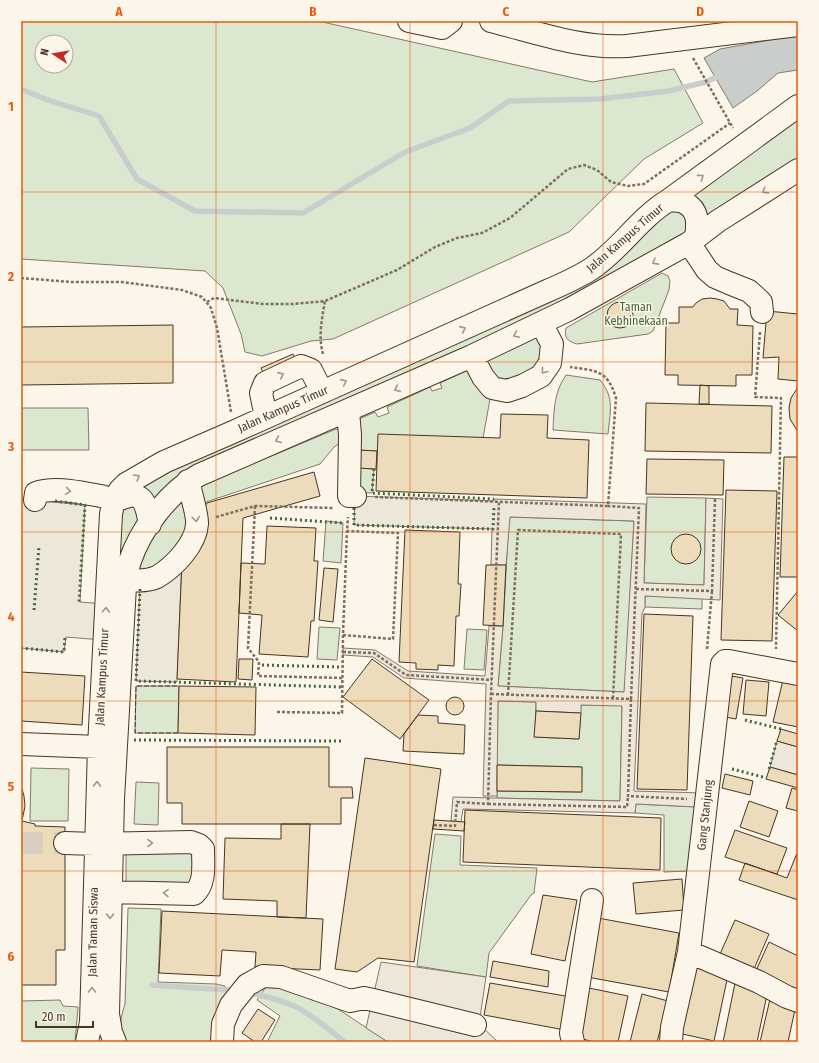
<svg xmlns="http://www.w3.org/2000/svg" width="819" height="1063" font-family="'Fira Sans Condensed',sans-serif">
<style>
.green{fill:#dce7d0;stroke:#887966;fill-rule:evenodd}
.parking{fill:#ede7d9;stroke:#887966}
.water{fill:#c9cecd;stroke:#887966}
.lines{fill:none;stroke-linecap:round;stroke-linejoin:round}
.stream{stroke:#c9cecd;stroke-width:5.5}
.building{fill:#ecdcbc;stroke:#4a3520}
.minor-tunnel{stroke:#d8cfc1;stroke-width:22;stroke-dasharray:22 11;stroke-linecap:butt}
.minor-casing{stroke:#4a3520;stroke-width:24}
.path{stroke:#7f6f5c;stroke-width:2.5;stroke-dasharray:3 2;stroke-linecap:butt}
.minor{stroke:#fbf6e9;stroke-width:22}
.hedge{stroke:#436837;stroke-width:3;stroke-dasharray:2 3;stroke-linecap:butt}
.fence{stroke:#4a3520;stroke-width:1;stroke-dasharray:5 2;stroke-linecap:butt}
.oneway{stroke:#a29684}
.grid{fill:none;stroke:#e8590c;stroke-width:1;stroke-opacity:0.55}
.labels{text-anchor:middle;stroke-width:3;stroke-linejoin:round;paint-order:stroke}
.street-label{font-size:12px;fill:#4a3520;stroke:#fbf6e9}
.park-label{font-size:12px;fill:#436837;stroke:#fbf6e9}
.neatline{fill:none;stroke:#e8590c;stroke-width:1.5}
.grid-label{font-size:13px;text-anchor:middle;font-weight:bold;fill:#e8590c}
</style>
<rect width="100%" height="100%" fill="#fbf6e9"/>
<!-- green -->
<path class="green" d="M21 21H318L592 82 674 69 703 123 644 159 569 232 333 339 311 341 262 356 245 352 241 334 223 288 205 271 21 259ZM42 42H66V66H42Z
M798 106V170L697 226 541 323 550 363 492 388 483 438 377 451 358 450 359 419 375 412 378 417 389 413 387 407 430 387 432 391 442 388 440 383 476 366 222 464 154 516 126 484 547 291Z
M662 273 668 276 670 281 669 290 653 331 648 334 577 344C567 341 564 338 566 328Z
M566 375 600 380C615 398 610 412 608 434L553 430C554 410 554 392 566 375Z
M22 408H88L89 450H22Z
M336 429 340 430V443L334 447 320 464 206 502 199 509 200 486Z
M357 468 374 469 372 493 355 492Z
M186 496 193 524 179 554 137 576C144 544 165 519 186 496Z
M647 497 706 498 704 585 644 583Z
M114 500 145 504 125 586 111 514Z
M509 517 634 521 625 692 498 686 503 626Z
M326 521 343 523 341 563 323 561Z
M645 596 702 598V609L645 607Z
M319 627 340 628 337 660 317 659Z
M467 629 487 630 484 670 464 669Z
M136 686H179L178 733H135Z
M498 701 536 702 535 737 579 739 581 705H622L620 801 497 798V791L581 792 582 767 497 765Z
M31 768 69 769 68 821H30Z
M136 782 159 783 158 825 134 824Z
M636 804 697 807 689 871 664 872V815L635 813Z
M435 834 461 836 460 865 537 868 534 893 531 895 489 953 486 977 417 966Z
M126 847 197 849 194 887 126 888Z
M128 908 161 909 158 982 216 984 225 986 228 994 214 1042H124C119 1027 120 1019 125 1004Z
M278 985 291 989 338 1009 388 1042H267L280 1016 257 1000 265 988Z
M60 1000 63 1006 78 1007 75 1042H21V1001Z"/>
<!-- parking -->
<path class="parking" d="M355 496 494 501V499L646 504 644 583 704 585 706 498 723 499 720 600 645 596V607L642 614 634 791 703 793 697 807 636 804 635 813 463 809 461 822 451 821 453 797 620 801 622 706 581 705V713L536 711V702L498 701 497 796H483L486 684 404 678 373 657 343 655V648L375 650 408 671 485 676 489 626H503L498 686 624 692 634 521 510 517 506 565H491L492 529 354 525Z
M21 499 85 505 80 602 106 604 103 640 66 637 64 652 21 648Z
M182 559 177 682 136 681 140 583Z
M777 741 798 747V775L770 767Z
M381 962 486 977 479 1024 498 1042H388L366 1028Z"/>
<!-- water -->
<path class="water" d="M798 35V70L778 73 757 91 733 108 704 58 720 49Z"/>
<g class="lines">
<!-- stream -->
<path class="stream" d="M21 89 45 99 99 116 137 179 195 211 303 213 405 152 470 128 509 101 600 99 668 91 706 82 721 75
M152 985 211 989 237 990
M247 992C263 996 279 999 294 1006 313 1015 329 1030 345 1042"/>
</g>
<!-- building -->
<path class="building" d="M710 298 717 299 724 301 730 309H738L737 325 753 326 752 375H736V386L678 385V375H665L666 323H679V307H693L696 303 702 299Z
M607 315a13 13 0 1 1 26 0a13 13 0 1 1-26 0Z
M767 311 798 314V381L778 379 779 357 763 358Z
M173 325V383L21 385V327Z
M293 354 298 364 266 379 261 368Z
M700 385 709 386V404H699Z
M798 387V432L790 419 789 408 791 398Z
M646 403 772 406 771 453 645 451Z
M501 414 548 415 547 438 589 440 587 498 376 491 378 434 500 438Z
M358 450 377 451 376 469 357 468Z
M784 457H798V577H780Z
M647 459 724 460 723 495 646 494Z
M314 472 320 496 243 518 236 682 177 679 183 537 207 503Z
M726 490 777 491 772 641 721 640Z
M267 526 316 528 314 561H318L314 621H311L308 657 259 654 262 615 239 613 241 563 265 564Z
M405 530 460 532 458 584H461L459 616H456L454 666 438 665V670L416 669V663L399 662Z
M671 549a15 15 0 1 1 30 0a15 15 0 1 1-30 0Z
M486 565H506L503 626 483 625Z
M324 568 338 569 333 622 319 620Z
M798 591V631L778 615Z
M644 614 693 616 687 790 637 789Z
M239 659H253L252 680 238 679Z
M372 659 429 700 400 739 343 697Z
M21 672 85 676 82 725 21 721Z
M732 676 743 678 736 719 725 717Z
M746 680 769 682 766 716 743 714Z
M783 680 798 683V727L773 722Z
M179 686 256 687 255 735 178 733Z
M446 706a9 9 0 1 1 18 0a9 9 0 1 1-18 0Z
M536 711 581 713 579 739 534 737Z
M418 715 438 716V723L465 725 464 754 403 751 404 734Z
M781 729 798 734V747L777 741Z
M167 747H329V787H352L353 798H341V824H182V803H167Z
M365 758 441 769 414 962 378 958 357 972 335 969Z
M497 765 582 767V792L497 791Z
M770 767 798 775V788L766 779Z
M725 774 753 781 750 795 722 788Z
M21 785 24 796 25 806 22 821 35 824V826L65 827V950H56V985H21Z
M792 788 798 790V811L786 808Z
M749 801 778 811 769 837 740 827Z
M465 810 661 818 660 870 463 862Z
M434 820 465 822 464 831 433 829Z
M281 824H310L306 918 277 917V901L223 899 225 838 281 839Z
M735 830 787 848 777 874 725 857Z
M797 853 798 900 739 880 745 863 787 878Z
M682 879 684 910 636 914 633 883Z
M543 895 577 900 565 961 531 954Z
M162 911 323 919 320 970 255 967 256 952 222 950 220 976 159 973Z
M598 918 679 933 669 992 587 977Z
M735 920 769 934 751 976 717 961Z
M769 942 798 956V987L794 995 754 975Z
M493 961 549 971 548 987 490 977Z
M692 967 728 975 714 1041 678 1033Z
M490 983 571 997 565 1030 484 1015Z
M735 983 768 990 757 1042H723Z
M589 988 628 996 618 1042H594L579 1038Z
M642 994 668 1001 657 1042H630Z
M770 999 796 1005 788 1042H760Z
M258 1009 275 1020 261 1042H255L242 1033Z"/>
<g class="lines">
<!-- minor-tunnel -->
<path class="minor-tunnel" d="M21 843H65"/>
<!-- minor casing -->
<g class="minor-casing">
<path id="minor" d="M409 21 442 28 451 21
M491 21C535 32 581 49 627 46L798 25
M669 200C674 201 681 200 685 203 699 210 698 224 696 237
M689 243 707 270 715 277 729 283 749 291 761 302 762 312
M472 356 483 377 492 388 507 391 522 386 541 376 550 363 552 344 541 323
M348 411 350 435 349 496H355
M266 417 261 393 265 383 301 366 311 370 322 392
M35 500 36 493C55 486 82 493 101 496 105 497 109 499 113 500 122 501 131 491 140 498 147 503 148 516 150 524
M126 579C136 581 148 581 157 577 174 567 196 544 197 524 198 516 190 490 188 481
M21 744 99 747
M65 843 95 844 191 842 199 845 203 849C203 864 206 883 194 894L111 892
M689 952 759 982 787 997 798 1001
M87 1042 91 1022 99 747 111 514 114 500 120 490 126 484 164 462 233 432 547 291C561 285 577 278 591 269 620 250 639 218 669 200L798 106
M115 1042 111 1032 108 1014 113 799 125 586C127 578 127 569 130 561 141 528 169 492 199 475L472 356 570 309 689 243 718 221 798 170
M222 1042 223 1024 231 1005 247 985 263 976 281 977 350 1001 364 998 373 1000 475 1025
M573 1042 571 1033 592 900
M671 1042 672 1027 689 952 722 664 725 661H729L798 674"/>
</g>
<!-- path -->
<path class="path" d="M693 58 733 128
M21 278 71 282H122L182 290 202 297 211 308 217 328 231 412
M207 302 214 298 263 304H294L325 301 397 270 435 247 457 238 482 233 510 218 568 169 584 165 597 170 611 182 628 186 644 184 730 123
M760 332 755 397 781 398 776 649
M323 354C318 337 322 318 325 301
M375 497 608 506 616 398C607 369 596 371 570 367
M255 506 248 648 259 662 258 676 343 678
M216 517 255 506 334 508
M636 589 712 591 715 499
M343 635 393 639 398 533 347 531 348 517
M707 649 712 591
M343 652 374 653 406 675 492 680
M491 694 631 699 639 508 608 506
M508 695 518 530 621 534 613 699
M631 699 628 796 687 799
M277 712 342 713 343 635 347 531
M488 804 627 807 628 796
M434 825 455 826 457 802 488 804 491 694 499 501"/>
<!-- minor -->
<use href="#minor" class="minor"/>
<!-- hedge -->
<path class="hedge" d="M374 469 372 493 494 499
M55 501 85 505 79 602
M354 508V525L493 529 494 507
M270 518 343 523
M140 589 136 681 343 687
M34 610 39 546
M21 648 64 652 65 637
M262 665 341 667
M745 720 781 729 780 732
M134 740 341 741
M732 769 767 778
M769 769 777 740"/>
<!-- fence -->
<path class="fence" d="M178 733H135L136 686H179"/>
</g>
<!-- one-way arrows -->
<defs><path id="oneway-chevron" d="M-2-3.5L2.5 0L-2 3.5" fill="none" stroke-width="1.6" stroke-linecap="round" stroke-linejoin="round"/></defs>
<g class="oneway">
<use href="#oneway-chevron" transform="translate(701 177) rotate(-36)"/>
<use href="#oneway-chevron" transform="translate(765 191) rotate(148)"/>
<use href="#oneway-chevron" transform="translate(655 262) rotate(151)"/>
<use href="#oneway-chevron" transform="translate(463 329) rotate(-24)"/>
<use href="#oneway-chevron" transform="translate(516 335) rotate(155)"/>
<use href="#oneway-chevron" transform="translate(544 371) rotate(127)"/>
<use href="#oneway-chevron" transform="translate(281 375) rotate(-24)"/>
<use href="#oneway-chevron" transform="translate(344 382) rotate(-24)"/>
<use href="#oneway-chevron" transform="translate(397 389) rotate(156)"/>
<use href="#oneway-chevron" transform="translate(278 440) rotate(157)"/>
<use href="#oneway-chevron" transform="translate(137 477) rotate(-31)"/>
<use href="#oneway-chevron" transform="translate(68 491) rotate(8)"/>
<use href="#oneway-chevron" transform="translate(196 519) rotate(83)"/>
<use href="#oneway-chevron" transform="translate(106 610) rotate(-87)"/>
<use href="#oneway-chevron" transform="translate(97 784) rotate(-88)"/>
<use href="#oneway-chevron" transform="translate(150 843) rotate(-1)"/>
<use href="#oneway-chevron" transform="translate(166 893) rotate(-179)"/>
<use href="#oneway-chevron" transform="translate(110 916) rotate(91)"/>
<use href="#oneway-chevron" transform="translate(92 990) rotate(-89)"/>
</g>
<!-- grid -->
<path class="grid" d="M216 21V1042M410 21V1042M603 21V1042M21 192H798M21 362H798M21 532H798M21 701H798M21 871H798"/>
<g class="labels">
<!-- street labels -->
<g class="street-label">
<text transform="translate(625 238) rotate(-41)" y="4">Jalan Kampus Timur</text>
<text transform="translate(283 409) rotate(-24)" y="4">Jalan Kampus Timur</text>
<text transform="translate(102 677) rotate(-87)" y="4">Jalan Kampus Timur</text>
<text transform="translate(705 815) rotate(-84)" y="4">Gang Stanjung</text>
<text transform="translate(93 932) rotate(-89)" y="4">Jalan Taman Siswa</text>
</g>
<!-- park labels -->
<g class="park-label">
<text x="636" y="311">Taman<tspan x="636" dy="14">Kebhinekaan</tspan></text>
</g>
</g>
<!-- border -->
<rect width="819" height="1063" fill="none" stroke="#fbf6e9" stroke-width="44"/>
<!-- north arrow -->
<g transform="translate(54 54) rotate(282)"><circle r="19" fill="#fbf6e9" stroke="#b4a999"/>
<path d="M0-3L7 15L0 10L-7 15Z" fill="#c62828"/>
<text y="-6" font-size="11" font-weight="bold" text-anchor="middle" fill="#4a3520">N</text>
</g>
<!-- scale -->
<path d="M36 1021v6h57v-6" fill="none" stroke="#4a3520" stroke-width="2"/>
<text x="42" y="1021" font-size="12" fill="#4a3520" stroke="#fbf6e9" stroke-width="3" paint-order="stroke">20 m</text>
<rect x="22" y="22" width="775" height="1019" class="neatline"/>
<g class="grid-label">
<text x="119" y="16">A</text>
<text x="313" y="16">B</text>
<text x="506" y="16">C</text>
<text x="700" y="16">D</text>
<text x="11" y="111">1</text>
<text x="11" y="281">2</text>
<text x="11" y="451">3</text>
<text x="11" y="621">4</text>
<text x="11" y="791">5</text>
<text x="11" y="961">6</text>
</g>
</svg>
